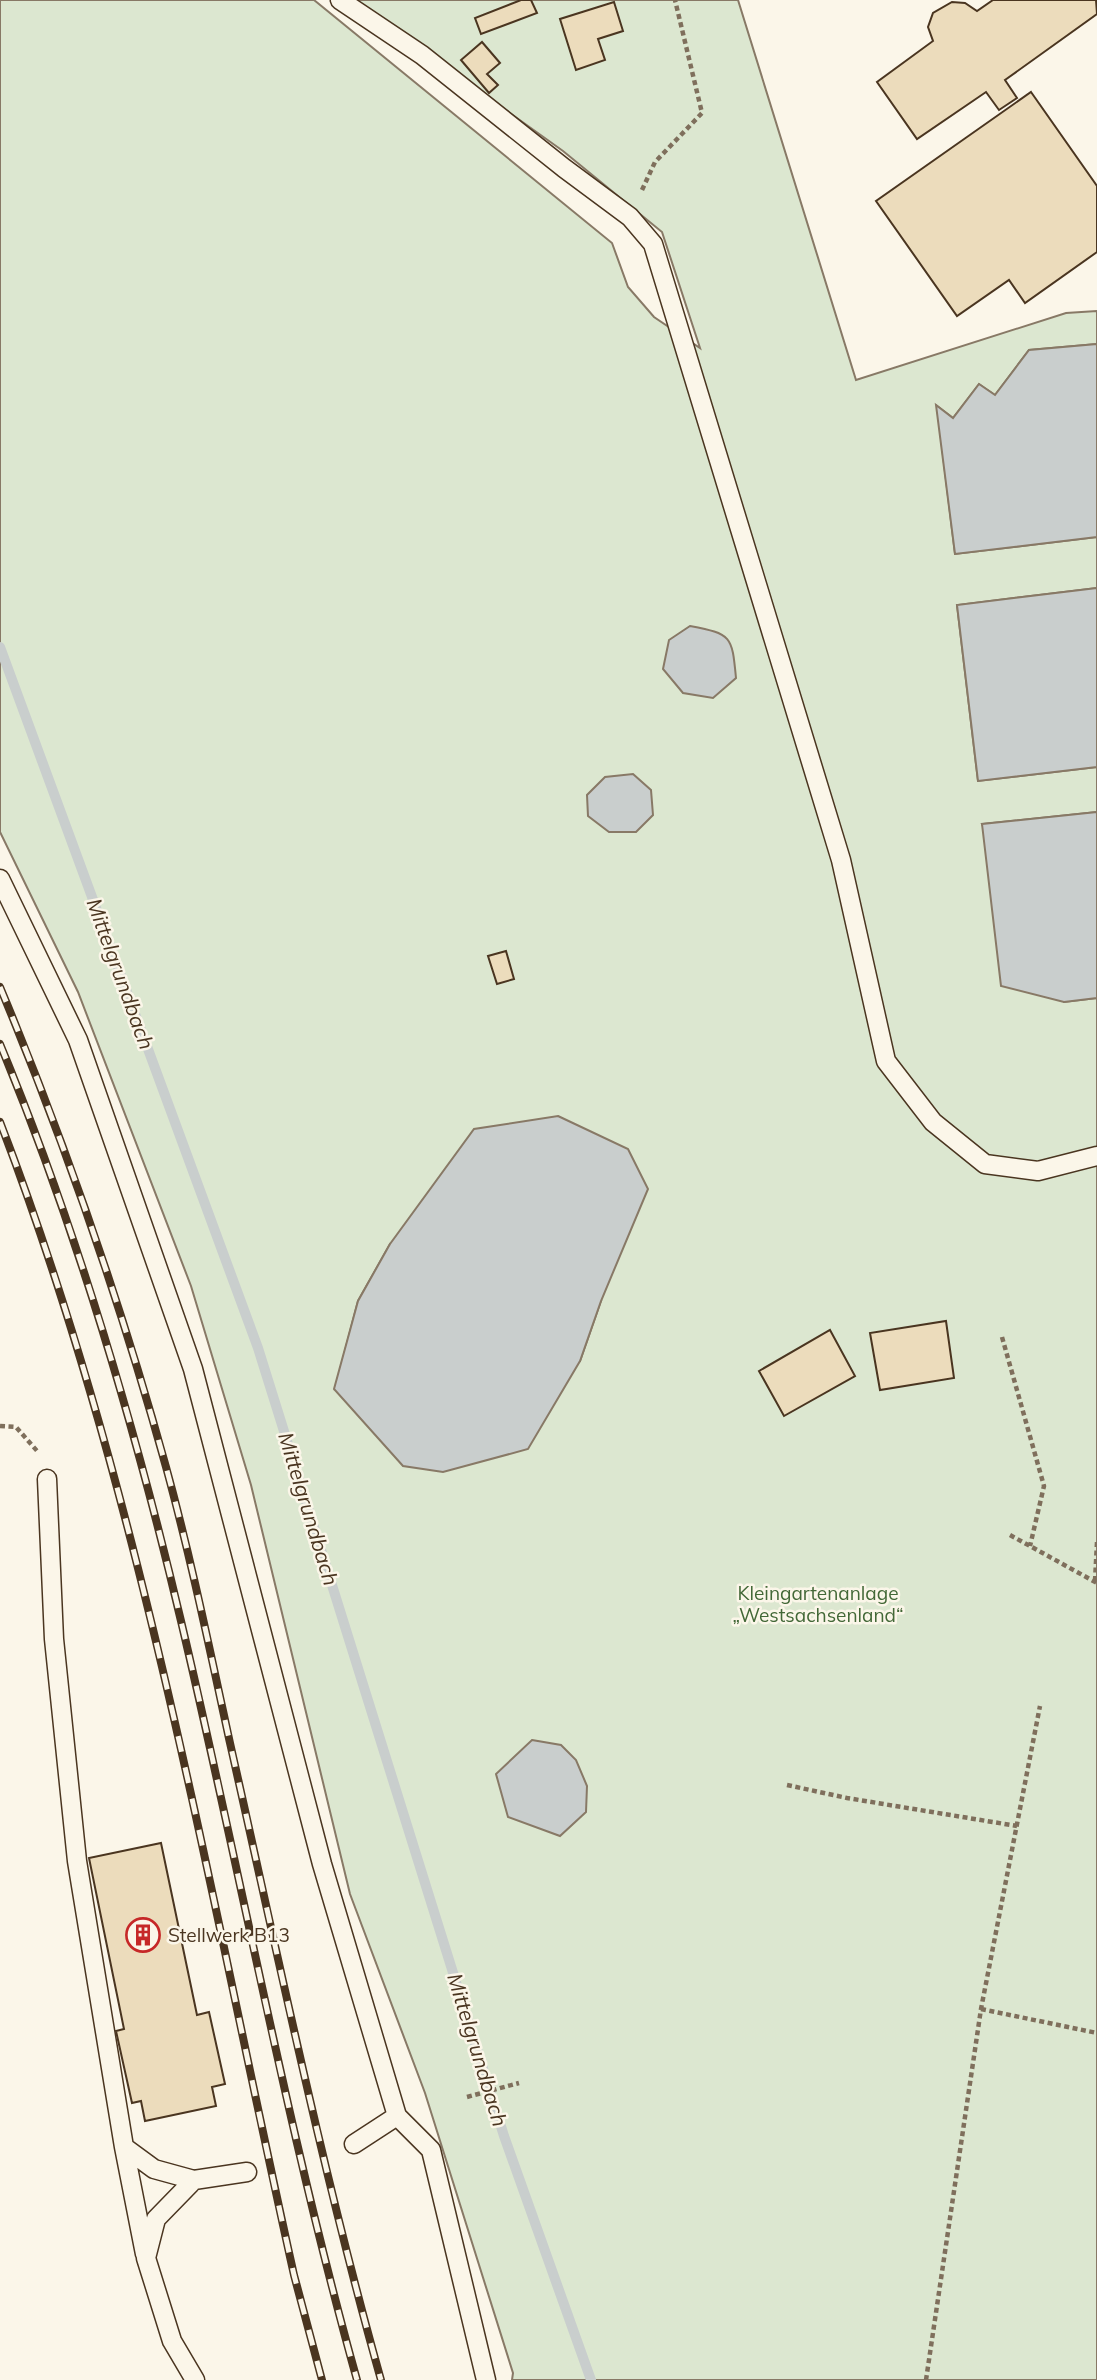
<svg xmlns="http://www.w3.org/2000/svg" width="1097" height="2380" font-family="Mulish,sans-serif">
<style>
.green{fill:#dce7d0;stroke:#887966;stroke-width:2;fill-rule:evenodd}
.water{fill:#c9cecd;stroke:#887966;stroke-width:2}
.lines{fill:none;stroke-linecap:round;stroke-linejoin:round}
.stream{stroke:#c9cecd;stroke-width:10}
.building{fill:#ecdcbc;stroke:#4a3520;stroke-width:2}
.lane-casing{stroke:#4a3520;stroke-width:21}
.path{stroke:#7f6f5c;stroke-width:4.5;stroke-dasharray:5 3.5;stroke-linecap:butt}
.lane{stroke:#fbf6e9;stroke-width:18}
.rail-casing{stroke:#4a3520;stroke-width:8}
.rail{stroke:#fbf6e9;stroke-width:5;stroke-dasharray:16;stroke-linecap:butt}
.labels{text-anchor:middle;stroke-width:5;stroke-linejoin:round;paint-order:stroke}
.park-label{font-size:19px;fill:#436837;stroke:#fbf6e9}
.poi-label{font-size:19px;fill:#4a3520;stroke:#fbf6e9;text-anchor:start}
.water-label{font-size:21px;font-style:italic;fill:#4a3520;stroke:#fbf6e9}
</style>
<rect width="100%" height="100%" fill="#fbf6e9"/>
<!-- green -->
<path class="green" d="M0 0H314L612 243 628 287 654 317 700 348 662 232 563 151 352 0H738L856 380 1066 313 1097 311V344L1029 350 995 395 979 384 953 418 937 406 955 554 1097 537V588L957 605 978 781 1097 767V812L982 824 1064 1002 1097 998V2380H512L513 2373 425 2093 350 1894 251 1485 191 1286 78 992 0 832ZM390 1244 601 1301 580 1361 335 1389 358 1301Z"/>
<!-- water -->
<path class="water" d="M1097 344V537L955 554 936 405 953 418 979 384 995 395 1029 350Z
M1097 588V767L978 781 957 605Z
M690 626C732 634 732 636 736 678L713 698 683 693 663 669 669 640Z
M633 774 651 790 653 815 636 832H609L588 816 587 795 605 777Z
M1097 812V998L1064 1002 1001 986 982 824Z
M558 1116 628 1149 648 1189 601 1301 580 1361 528 1449 443 1472 403 1466 334 1389 358 1301 390 1244 474 1129Z
M532 1740 561 1745 576 1760 587 1786 586 1812 560 1836 508 1817 496 1774Z"/>
<g class="lines">
<!-- stream -->
<path class="stream" d="M0 647 258 1348 504 2136 591 2380"/>
</g>
<!-- building -->
<path class="building" d="M521 0H531L537 13 481 34 475 18Z
M993 0H1096L1097 14 1005 80 1017 98 999 110 986 92 917 139 877 82 933 41 928 27 933 13 952 2 965 3 977 11Z
M614 2 623 31 598 39 605 60 576 70 560 19Z
M482 42 500 63 487 74 498 85 489 93 461 60Z
M1031 92 1097 186V252L1025 303 1009 280 957 316 876 201Z
M506 951 514 979 497 984 488 956Z
M946 1321 954 1378 880 1390 870 1333Z
M830 1330 855 1376 784 1416 759 1371Z
M161 1843 197 2015 209 2012 225 2084 212 2087 216 2106 145 2121 141 2101 132 2103 116 2031 124 2029 89 1858Z"/>
<g class="lines">
<!-- lane casing -->
<g class="lane-casing">
<path id="lane" d="M340 0 422 55 564 168 630 217 653 244 841 860 886 1061 933 1122 985 1164 1038 1171 1097 1156
M0 879 78 1040 193 1369 322 1864 397 2116 431 2150 486 2380
M47 1479 54 1639 77 1861 124 2147 154 2169 194 2180 247 2172
M354 2144 397 2116
M124 2147 145 2254
M194 2180 156 2219 146 2258 172 2341 195 2380"/>
</g>
<!-- path -->
<path class="path" d="M642 190 655 162 702 113 675 0
M1002 1337 1044 1486 1030 1546
M0 1426 16 1427 38 1452
M1010 1535 1097 1583
M1095 1581 1097 1542
M787 1785 847 1798 1017 1826
M981 2009 1097 2033
M467 2097 519 2083
M926 2380 981 2009 1040 1706"/>
<!-- lane -->
<use href="#lane" class="lane"/>
<!-- rail casing -->
<g class="rail-casing">
<path id="rail" d="M0 987C65 1143 121 1304 166 1467 191 1558 210 1651 230 1743 278 1956 322 2170 381 2380
M0 1044C77 1230 135 1426 181 1621 241 1874 287 2130 357 2380
M0 1122C142 1492 208 1889 294 2275L322 2380"/>
</g>
<!-- rail -->
<use href="#rail" class="rail"/>
</g>
<!-- icons -->
<defs>
<g id="building-ring" transform="scale(1.75)"><circle r="9.5" fill="#fbf6e9" stroke="#c62828" stroke-width="1.5"/><path d="M-4-6H4V6H1V3H-1V6H-4ZM-2.5-4.3h1.7v1.8h-1.7ZM.8-4.3h1.7v1.8H.8ZM-2.5-1h1.7V.8h-1.7ZM.8-1h1.7V.8H.8Z" fill="#c62828"/></g>
</defs>
<g fill-rule="evenodd">
<use href="#building-ring" x="143" y="1935"/>
</g>
<g class="labels">
<!-- park labels -->
<g class="park-label">
<text x="818" y="1600">Kleingartenanlage<tspan x="818" dy="22">„Westsachsenland“</tspan></text>
</g>
<!-- poi labels -->
<g class="poi-label">
<text x="168" y="1942">Stellwerk B13</text>
</g>
<!-- water labels -->
<g class="water-label">
<text transform="translate(120 974) rotate(70)" y="7">Mittelgrundbach</text>
<text transform="translate(308 1509) rotate(73)" y="7">Mittelgrundbach</text>
<text transform="translate(477 2050) rotate(73)" y="7">Mittelgrundbach</text>
</g>
</g>
</svg>
